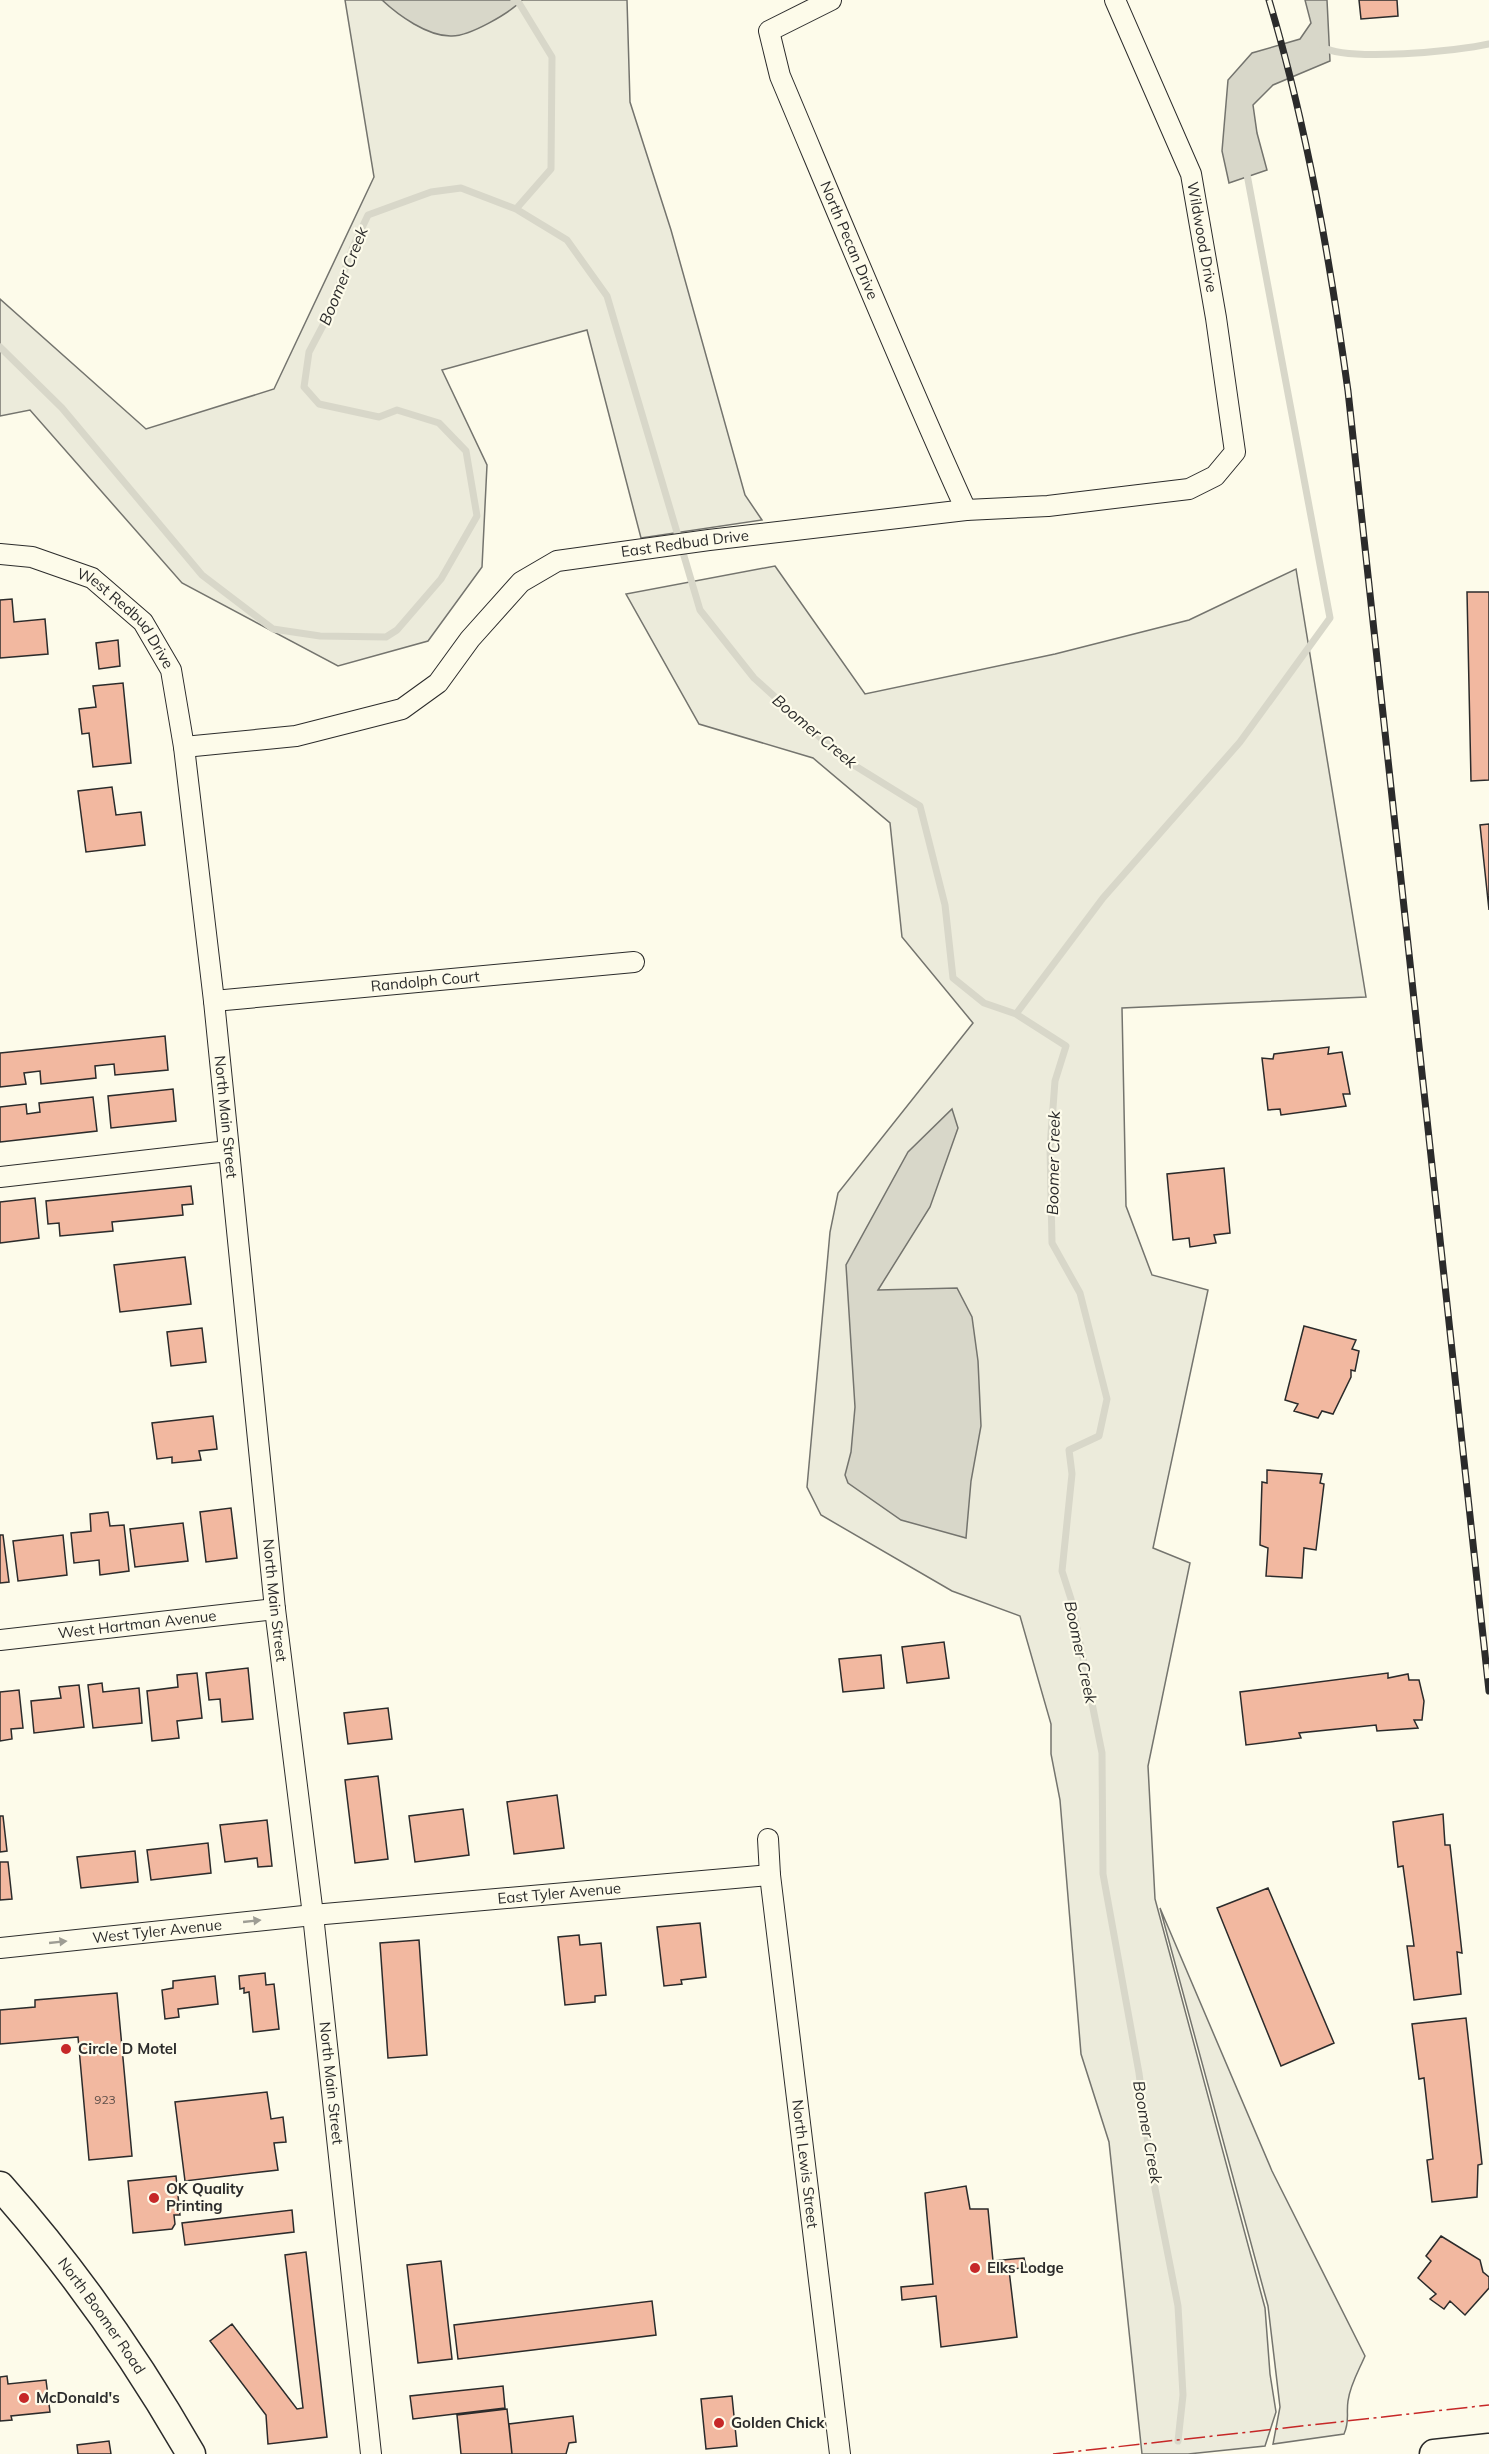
<svg xmlns="http://www.w3.org/2000/svg" width="1489" height="2454" font-family="Mulish,sans-serif">
<style>
.green{fill:#ecebdb;stroke:#74746e;stroke-width:1.5}
.water{fill:#d8d7c9;stroke:#74746e;stroke-width:1.5}
.lines{fill:none;stroke-linecap:round;stroke-linejoin:round}
.stream{stroke:#d8d7c9;stroke-width:7}
.building{fill:#f2b8a0;stroke:#2b2b2b;stroke-width:1.5}
.minor-casing{stroke:#2b2b2b;stroke-width:22}
.secondary-casing{stroke:#2b2b2b;stroke-width:31}
.minor{stroke:#fdfbea;stroke-width:20}
.secondary{stroke:#fdfbea;stroke-width:28}
.rail-casing{stroke:#2b2b2b;stroke-width:7}
.rail{stroke:#fdfbea;stroke-width:4.5;stroke-dasharray:14;stroke-linecap:butt}
.power{stroke:#c62828;stroke-width:1.5;stroke-dasharray:21 4.5 3 4.5;stroke-linecap:butt}
.oneway{fill:#9e9d94}
.poi-dot{fill:#c62828;stroke:#fdfbea;stroke-width:2}
.labels{text-anchor:middle;stroke-width:4.5;stroke-linejoin:round;paint-order:stroke}
.number-label{font-size:12px;fill:#5d4e48}
.street-label{font-size:15px;fill:#2b2b2b;stroke:#fdfbea}
.poi-label{font-size:15px;font-weight:bold;fill:#2b2b2b;stroke:#fdfbea;text-anchor:start}
.water-label{font-size:16px;font-style:italic;fill:#2b2b2b;stroke:#fdfbea}
</style>
<rect width="100%" height="100%" fill="#fdfbea"/>
<!-- green -->
<path class="green" d="M345 0H627L630 102 671 230 745 495 762 520 641 538 587 330 442 370 487 465 482 567 428 641 338 666 182 583 30 410 0 416V299L146 429 274 389 374 177Z
M775 566 865 694 1055 654 1189 620 1296 569 1366 997 1122 1008 1126 1206 1152 1275 1208 1290 1153 1548 1190 1563 1148 1766 1155 1899 1265 2308 1270 2374 1276 2412 1265 2446 1188 2454H1142L1109 2142 1081 2054 1060 1800 1051 1754V1724L1020 1616 952 1591 821 1515 807 1487 830 1232 838 1193 973 1023 902 937 890 823 813 758 699 724 626 594Z
M1160 1908 1272 2171 1365 2356C1359 2370 1350 2385 1348 2401 1346 2414 1350 2421 1344 2434L1273 2444 1280 2407 1268 2306Z"/>
<!-- water -->
<path class="water" d="M382 0H522C510 13 470 36 452 36 428 37 398 15 382 0Z
M1305 0H1327L1330 61 1273 85 1253 105 1257 133 1267 170 1229 183 1222 151 1228 80 1252 53 1300 39 1311 23Z
M952 1109 958 1128 930 1207 878 1290 957 1288 972 1317 978 1361 981 1426 971 1481 966 1538 901 1520 848 1483 845 1475 851 1452 855 1407 846 1265 908 1152Z"/>
<g class="lines">
<!-- stream -->
<path class="stream" d="M514 0 519 3 552 57 551 169 516 209
M1323 47C1346 62 1460 51 1489 44
M0 347 62 408 202 575 273 629 320 636 386 637 397 630 441 579 477 516 466 451 439 423 397 410 379 417 319 404 304 387 309 352 329 314 353 247 368 215 431 192 461 188 516 209 567 240 607 296 700 610 754 678 844 759 920 806 945 905 953 978 984 1003 1016 1014 1066 1046 1055 1081 1050 1147 1052 1243 1080 1293 1107 1399 1099 1436 1069 1450 1072 1474 1062 1571 1071 1599 1102 1753 1103 1874 1139 2073 1151 2168 1178 2306 1183 2395 1178 2441
M1016 1014 1103 898 1240 742 1330 618 1246 169"/>
</g>
<!-- building -->
<path class="building" d="M1359 0H1397L1398 16 1361 19Z
M1467 592H1489V780L1471 781Z
M12 599 14 622 45 619 48 654 0 658V600Z
M118 640 120 666 99 669 96 643Z
M123 683 131 763 93 767 89 733 82 734 79 709 96 707 93 686Z
M112 787 116 815 141 812 145 845 86 852 78 791Z
M1489 824V910L1480 825Z
M165 1036 168 1070 115 1075 114 1064 95 1066 96 1078 41 1084 40 1071 24 1073 26 1084 0 1087V1053Z
M1329 1047 1328 1054 1342 1052 1350 1094H1343L1346 1106 1281 1115 1280 1109 1268 1110 1262 1058 1273 1059 1274 1054Z
M173 1089 176 1121 111 1128 108 1096Z
M93 1097 97 1131 0 1142V1107L26 1104 27 1114 40 1112 39 1103Z
M1224 1168 1230 1233 1214 1235 1216 1243 1190 1247 1189 1238 1173 1240 1167 1174Z
M191 1186 193 1204 182 1205 183 1215 112 1222 113 1231 60 1236 59 1223 48 1224 46 1201Z
M35 1198 39 1238 0 1243V1202Z
M185 1257 191 1304 120 1312 114 1265Z
M1304 1326 1356 1340 1352 1349 1359 1351 1355 1371 1351 1370V1377L1333 1414 1322 1411 1318 1418 1294 1411 1298 1404 1285 1400Z
M202 1328 206 1362 171 1366 167 1332Z
M213 1416 217 1449 199 1451 201 1460 172 1463V1457L157 1459 152 1423Z
M1267 1470 1322 1474 1320 1483 1324 1484 1316 1550 1304 1548 1302 1578 1266 1576 1268 1548 1260 1545 1262 1482 1267 1483Z
M231 1508 237 1558 206 1562 200 1512Z
M108 1512 110 1526 124 1525 129 1571 100 1575 99 1560 74 1563 71 1533 91 1531 90 1514Z
M183 1523 188 1561 135 1567 130 1529Z
M0 1535H3L9 1582 0 1583Z
M63 1535 67 1575 18 1581 13 1541Z
M944 1642 949 1678 907 1683 902 1647Z
M881 1655 884 1688 843 1692 839 1659Z
M248 1668 253 1719 222 1722 220 1699 209 1700 206 1673Z
M197 1673 202 1718 177 1721 179 1738 152 1741 147 1691 178 1687 177 1675Z
M1388 1673V1678L1408 1674 1409 1680H1419L1424 1701 1422 1720H1414L1418 1728 1377 1731 1376 1725 1299 1733 1301 1738 1246 1745 1240 1692Z
M102 1683 103 1692 139 1688 142 1723 93 1728 88 1685Z
M79 1685 84 1727 34 1733 31 1701 61 1698 59 1687Z
M19 1690 23 1728 11 1729 12 1739 0 1741V1692Z
M388 1708 392 1739 348 1744 344 1713Z
M378 1776 388 1859 355 1863 345 1780Z
M557 1795 564 1848 514 1854 507 1802Z
M463 1809 469 1855 415 1862 409 1816Z
M1443 1814 1445 1845H1450L1462 1953 1457 1952 1461 1994 1414 2000 1407 1946H1414L1403 1866 1398 1867 1393 1822Z
M0 1816H3L7 1851 0 1852Z
M267 1820 272 1866 258 1867 257 1858 225 1862 220 1825Z
M208 1843 211 1873 151 1880 147 1850Z
M135 1851 138 1882 81 1888 77 1857Z
M0 1862H8L12 1899 0 1900Z
M1268 1888 1334 2043 1281 2066 1217 1908Z
M700 1923 706 1977 681 1980 682 1984 664 1986 657 1927Z
M579 1935 580 1945 601 1943 606 1995 595 1996V2002L565 2005 558 1937Z
M419 1940 427 2055 388 2058 380 1943Z
M265 1973 266 1985 274 1984 279 2029 253 2032 249 1992 244 1993V1988L240 1989 239 1976Z
M215 1976 218 2004 178 2009 179 2017 165 2019 162 1990 173 1988V1981Z
M117 1993 132 2156 89 2160 78 2037 0 2044V2010L35 2007V2000Z
M1466 2018 1482 2164 1478 2165 1477 2197 1432 2202 1427 2160 1433 2159 1424 2078 1419 2079 1412 2024Z
M267 2092 271 2119 283 2117 286 2142 274 2143 278 2170 185 2181 175 2102Z
M176 2176 180 2215H174L175 2224 172 2229 133 2233 128 2181Z
M966 2186 970 2209H988L993 2261 1024 2258 1026 2267 1009 2270 1017 2337 941 2347 936 2296 902 2300 901 2287 933 2284 925 2193Z
M292 2210 294 2232 185 2245 182 2223Z
M1441 2236 1480 2260 1483 2272 1489 2277V2288L1465 2315 1450 2301 1444 2309 1430 2299 1436 2294 1418 2278 1431 2261 1426 2256Z
M306 2252 327 2437 268 2444 266 2415 210 2341 232 2324 297 2409 303 2408 285 2255Z
M441 2261 452 2359 418 2363 407 2265Z
M652 2301 656 2335 458 2359 454 2325Z
M7 2376 8 2384 46 2380 50 2412 11 2416 12 2420 0 2421V2377Z
M503 2386 505 2408 413 2419 410 2396Z
M732 2396 737 2446 706 2449 701 2399Z
M507 2409 512 2454H461L457 2415Z
M573 2416 576 2442 569 2443 566 2454H512L509 2424Z
M109 2441 111 2454H78L77 2445Z"/>
<g class="lines">
<!-- minor casing -->
<g class="minor-casing">
<g id="minor">
<path id="s1" d="M831 0 769 31 780 76C841 221 901 367 966 510"/>
<path id="s2" d="M0 554 32 557 92 578 143 622 171 670 184 747 214 1001 275 1609 313 1915 371 2454"/>
<path id="s3" d="M184 747 296 736 402 709 438 683 470 639 521 582 557 561 709 540 966 510 1048 506 1189 489 1215 476 1235 452 1216 318 1191 174 1115 0"/>
<path id="s4" d="M214 1001 634 962"/>
<path d="M0 1177 228 1151"/>
<path id="s5" d="M0 1640 275 1609"/>
<path id="s6" d="M768 1839 770 1875 840 2454"/>
<path id="s7" d="M0 1948 313 1915 770 1875"/>
</g>
</g>
<!-- secondary casing -->
<g class="secondary-casing">
<g id="secondary">
<path id="s8" d="M0 2186C72 2267 137 2360 191 2454"/>
<path d="M1434 2454 1489 2448"/>
</g>
</g>
<!-- minor -->
<use href="#minor" class="minor"/>
<!-- secondary -->
<use href="#secondary" class="secondary"/>
<!-- rail casing -->
<g class="rail-casing">
<path id="rail" d="M1269 0C1307 127 1330 260 1348 391L1489 1691"/>
</g>
<!-- rail -->
<use href="#rail" class="rail"/>
<!-- power -->
<path class="power" d="M1053 2454 1489 2405"/>
</g>
<!-- one-way arrows -->
<defs><path id="oneway-solid" d="M-6-.8H1V-3.2L6.5 0L1 3.2V.8H-6Z" transform="scale(1.5)"/></defs>
<g class="oneway">
<use href="#oneway-solid" transform="translate(252 1921) rotate(-6)"/>
<use href="#oneway-solid" transform="translate(58 1942) rotate(-6)"/>
</g>
<!-- markers -->
<g class="poi-dot">
<circle cx="66" cy="2049" r="6"/>
<circle cx="154" cy="2198" r="6"/>
<circle cx="975" cy="2268" r="6"/>
<circle cx="24" cy="2398" r="6"/>
<circle cx="719" cy="2423" r="6"/>
</g>
<g class="labels">
<!-- number labels -->
<g class="number-label">
<text x="105" y="2104">923</text>
</g>
<!-- street labels -->
<g class="street-label">
<text transform="translate(1202 237) rotate(80)" y="5">Wildwood Drive</text>
<text dy="5" stroke="none"><textPath href="#s1" startOffset="294">North Pecan Drive</textPath></text>
<text dy="5" stroke="none"><textPath href="#s3" startOffset="568">East Redbud Drive</textPath></text>
<text dy="5" stroke="none"><textPath href="#s2" startOffset="148">West Redbud Drive</textPath></text>
<text dy="5" stroke="none"><textPath href="#s4" startOffset="212">Randolph Court</textPath></text>
<text dy="5" stroke="none"><textPath href="#s2" startOffset="669">North Main Street</textPath></text>
<text dy="5" stroke="none"><textPath href="#s2" startOffset="1155">North Main Street</textPath></text>
<text dy="5" stroke="none"><textPath href="#s5" startOffset="138">West Hartman Avenue</textPath></text>
<text dy="5" stroke="none"><textPath href="#s7" startOffset="562">East Tyler Avenue</textPath></text>
<text dy="5" stroke="none"><textPath href="#s7" startOffset="158">West Tyler Avenue</textPath></text>
<text dy="5" stroke="none"><textPath href="#s2" startOffset="1641">North Main Street</textPath></text>
<text dy="5" stroke="none"><textPath href="#s6" startOffset="327">North Lewis Street</textPath></text>
<text dy="5" stroke="none"><textPath href="#s8" startOffset="165">North Boomer Road</textPath></text>
</g>
<!-- poi labels -->
<g class="poi-label">
<text x="78" y="2054">Circle D Motel</text>
<text x="166" y="2194">OK Quality<tspan x="166" dy="17">Printing</tspan></text>
<text x="987" y="2273">Elks Lodge</text>
<text x="36" y="2403">McDonald's</text>
<text x="731" y="2428">Golden Chick</text>
</g>
<!-- water labels -->
<g class="water-label">
<text transform="translate(343 276) rotate(-68)" y="6">Boomer Creek</text>
<text transform="translate(815 731) rotate(40)" y="6">Boomer Creek</text>
<text transform="translate(1053 1163) rotate(-89)" y="6">Boomer Creek</text>
<text transform="translate(1081 1652) rotate(78)" y="6">Boomer Creek</text>
<text transform="translate(1148 2132) rotate(80)" y="6">Boomer Creek</text>
</g>
</g>
</svg>
